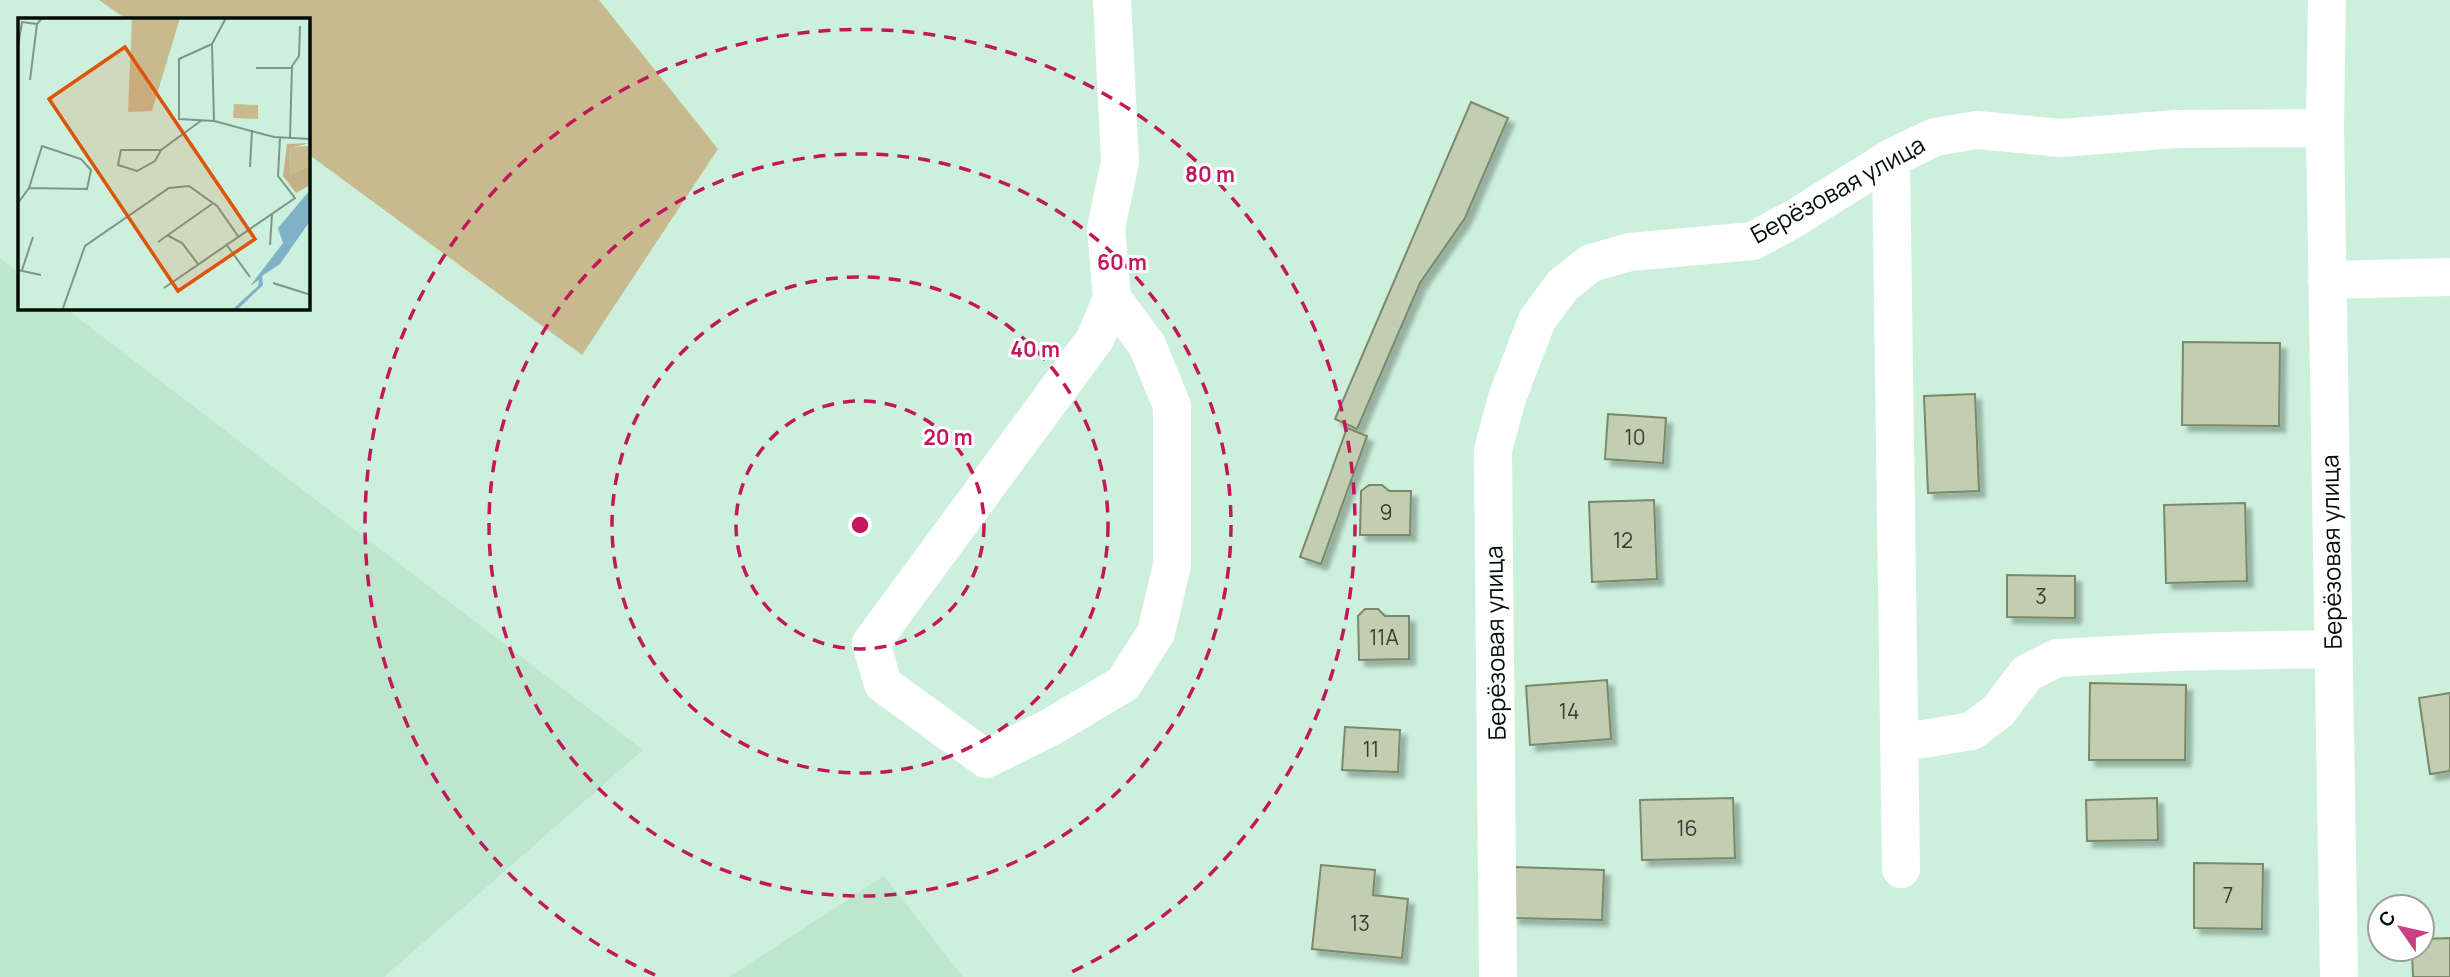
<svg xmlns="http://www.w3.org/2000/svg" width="2450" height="977" font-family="Manrope,sans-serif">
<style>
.built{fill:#bce7ce}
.green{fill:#c7ba8f}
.building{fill:#c1cfb0;stroke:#7b886a;stroke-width:2;filter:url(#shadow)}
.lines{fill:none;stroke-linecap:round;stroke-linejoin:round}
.minor{stroke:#fff;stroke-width:38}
.ring{fill:none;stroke:#c2185b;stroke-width:3.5;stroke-dasharray:12 9}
.labels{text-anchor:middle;stroke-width:6;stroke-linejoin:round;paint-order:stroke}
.number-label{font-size:21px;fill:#333e32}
.street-label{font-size:24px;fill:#040e08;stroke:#fff}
.inset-road{fill:none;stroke:#7d9687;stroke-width:2}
.view{fill:#dd550c;fill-opacity:0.15;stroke:#dd550c;stroke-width:3.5}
.inset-edge{fill:none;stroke:#040e08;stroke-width:3.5}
.centre{fill:#c2185b;stroke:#fff;stroke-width:3.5}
.ring-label{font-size:21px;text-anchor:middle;font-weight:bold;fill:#c2185b;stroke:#fff;stroke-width:6;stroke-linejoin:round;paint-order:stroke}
</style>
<defs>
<filter id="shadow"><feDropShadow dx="6" dy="6" stdDeviation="2" flood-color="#0004"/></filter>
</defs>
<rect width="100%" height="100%" fill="#cdf0dc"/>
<!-- built -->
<path class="built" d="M0 258 19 273V308H65L643 750 384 977H0Z
M884 876 963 977H729Z"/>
<!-- green -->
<path class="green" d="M99 0H599L718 149 582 355 308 154V19H126Z"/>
<!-- building -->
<path class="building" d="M1471 102 1508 118 1465 218 1420 283 1357 429 1335 419Z
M2183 342 2280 343 2279 426 2182 425Z
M1975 394 1979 491 1928 493 1924 396Z
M1608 414 1666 418 1663 463 1605 459Z
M1347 428 1367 436 1321 564 1300 557Z
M1369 485H1382L1389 491H1411L1410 535H1360L1361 491Z
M1654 500 1657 579 1592 582 1589 502Z
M2245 503 2247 581 2166 583 2164 505Z
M2007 575 2075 576V618L2007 617Z
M1365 609H1378L1385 616H1409V659L1359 660 1358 616Z
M1607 680 1611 739 1530 745 1526 686Z
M2090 683 2186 685 2185 760H2089Z
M2450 693V771L2430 774 2419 698Z
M1345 727 1400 730 1398 772 1342 770Z
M1733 798 1735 858 1642 860 1640 800Z
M2157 798 2158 840 2087 841 2086 800Z
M2194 863 2263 864 2262 929 2194 928Z
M1321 865 1375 870 1373 895 1408 899 1402 958 1312 949Z
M1515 867 1604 870 1602 920 1513 918Z
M2450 938V977H2413L2412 949H2422V939Z"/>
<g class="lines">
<!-- minor -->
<path class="minor" d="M2327 0 2325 128 2339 977
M1891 158 1901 869
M2327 280 2450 277
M1112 298 1147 345 1172 406V565L1156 633 1123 684 1051 727 986 759 883 684 871 643 1095 339 1112 298 1106 228 1120 162 1112 0
M1899 743 1972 731 1998 711 2027 673 2057 658 2170 652 2333 649
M1498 977 1493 450 1507 398 1537 320 1563 285 1591 263 1630 252 1753 241 1795 218 1891 158 1935 137 1977 130 2061 138 2176 129 2325 128"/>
</g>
<!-- distance rings -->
<g class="ring">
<circle cx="860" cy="525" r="124"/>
<circle cx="860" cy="525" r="248"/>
<circle cx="860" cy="525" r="371"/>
<path d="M655 975A495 495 0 1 1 1065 975"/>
</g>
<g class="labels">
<!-- number labels -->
<g class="number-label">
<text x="1635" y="445">10</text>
<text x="1386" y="520">9</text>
<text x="1623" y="548">12</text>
<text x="2041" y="604">3</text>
<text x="1384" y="645">11А</text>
<text x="1569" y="719">14</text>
<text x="1371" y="757">11</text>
<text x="1687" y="836">16</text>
<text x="2228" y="903">7</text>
<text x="1360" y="931">13</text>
</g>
<!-- street labels -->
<g class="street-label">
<text transform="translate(1838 190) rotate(-29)" y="8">Берёзовая улица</text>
<text transform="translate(2332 552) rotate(-91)" y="8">Берёзовая улица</text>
<text transform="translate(1496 643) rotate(-91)" y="8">Берёзовая улица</text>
</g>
</g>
<!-- overview -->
<g transform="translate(18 18)">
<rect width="292" height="292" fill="#cdf0dc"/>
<path d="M114 0H162L134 93 110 94ZM216 86 240 87V101L215 100ZM292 128V148L272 156 271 129Z" fill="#c7ba8f"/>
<path d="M292 125 271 130 272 156 292 148V167L278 175 265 158 269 126Z" fill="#c0b285"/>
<path d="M292 172V203L262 246 244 258 245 267 219 292H214L240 268 241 262 232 268 265 225 260 210Z" fill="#7fb2c9"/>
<path class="inset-road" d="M208 0 194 26 196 103 256 119 293 121M194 26 161 41V101L196 103M0 29 4 4 19 6M238 50H274M12 62 19 6 24 0M272 120 274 48 281 38 282 8M143 132 137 143 119 153 100 147 103 132H143L184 102M232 149 234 112M0 185 11 170 69 171 73 152 63 141 24 128 11 170M149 217 164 225 180 246M140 224 194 186M208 226 232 259M252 227 254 197M0 252 23 257M4 252 15 219M255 265 293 277M146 270 277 180 260 158 262 120M44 293 67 228 151 170 171 168 199 188 220 218"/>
<path class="view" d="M107 29 237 221 160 273 31 81Z"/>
<rect width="292" height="292" class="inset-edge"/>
</g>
<circle cx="860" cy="525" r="10" class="centre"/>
<g class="ring-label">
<text x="1210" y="182">80 m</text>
<text x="1122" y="270">60 m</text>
<text x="1035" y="357">40 m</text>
<text x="948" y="445">20 m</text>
</g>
<!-- north arrow -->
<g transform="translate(2401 928) rotate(304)"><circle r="33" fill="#ffffff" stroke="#9b9f9c" stroke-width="2"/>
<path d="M0-5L12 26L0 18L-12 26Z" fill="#c74183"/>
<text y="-10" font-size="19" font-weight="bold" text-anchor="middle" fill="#040e08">С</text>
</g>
</svg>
